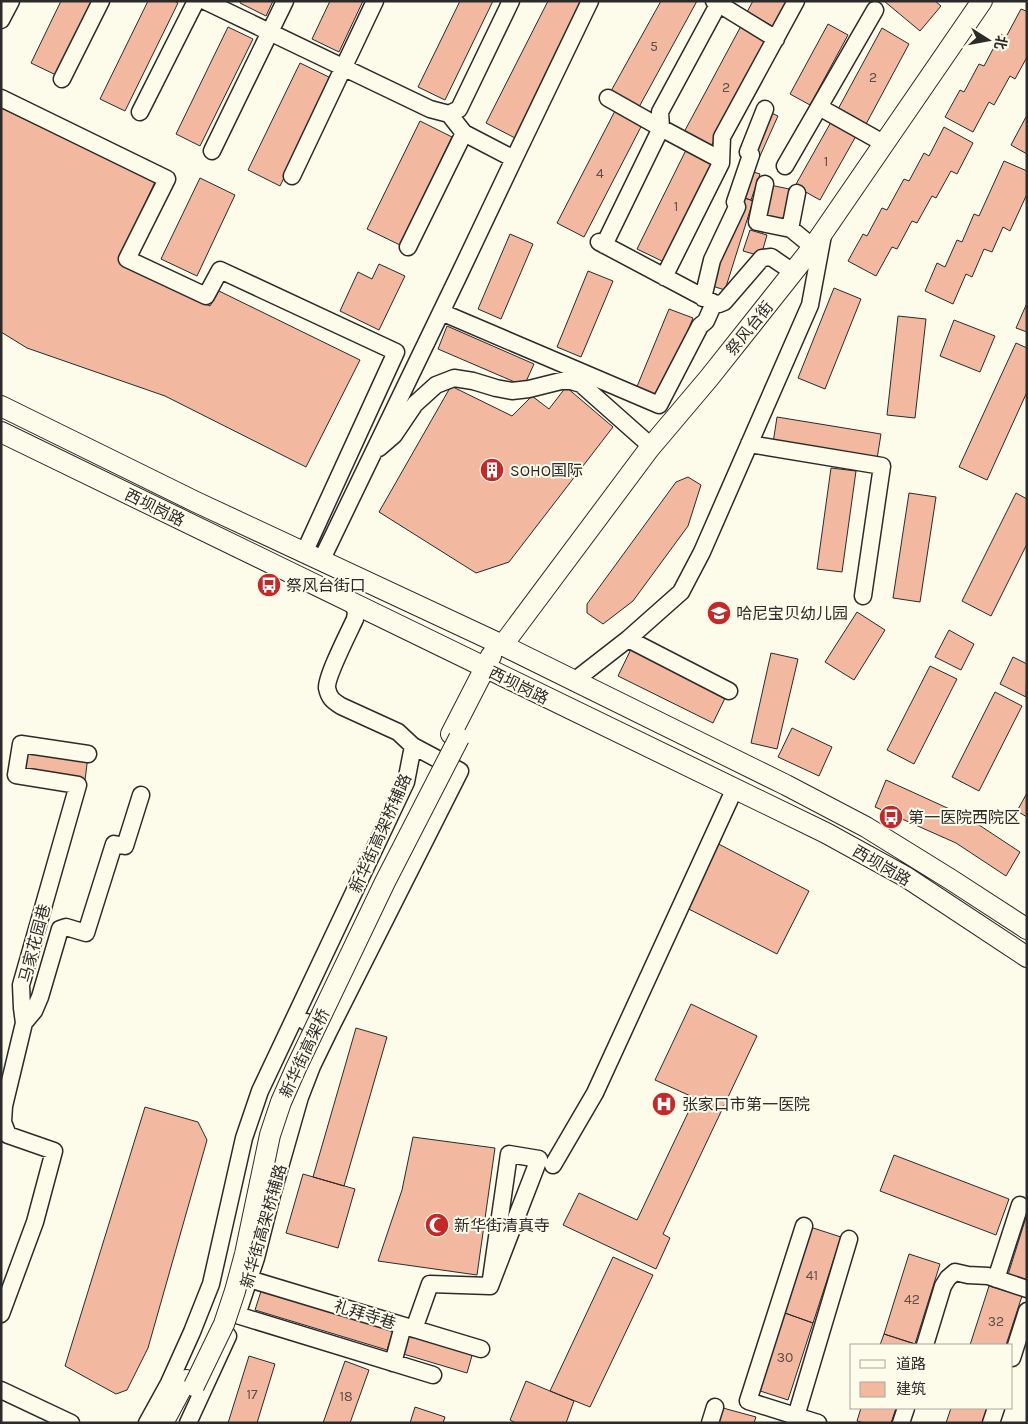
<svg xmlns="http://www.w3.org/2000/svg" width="1028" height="1424" font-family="Karla,'Noto Sans SC',sans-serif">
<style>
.building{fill:#f2b8a0;stroke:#2b2b2b}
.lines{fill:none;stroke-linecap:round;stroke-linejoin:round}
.minor-casing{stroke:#2b2b2b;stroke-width:19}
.major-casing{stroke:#2b2b2b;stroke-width:22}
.minor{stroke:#fdfbea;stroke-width:16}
.major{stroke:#fdfbea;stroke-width:20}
.major-bridge-casing{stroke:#2b2b2b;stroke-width:22;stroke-linecap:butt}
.major-bridge{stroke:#fdfbea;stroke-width:20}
.labels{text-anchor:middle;stroke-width:4;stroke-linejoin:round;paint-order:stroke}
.number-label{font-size:14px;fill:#5d4e48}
.street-label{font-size:16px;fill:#2b2b2b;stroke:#fdfbea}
.poi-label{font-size:16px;fill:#2b2b2b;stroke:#fdfbea;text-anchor:start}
</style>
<rect width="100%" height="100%" fill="#fdfbea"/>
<!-- building -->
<path class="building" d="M61 1H92L56 75 31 63Z
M148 1H174L178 3 125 111 100 99Z
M240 1H273L266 16 240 3Z
M330 1H363L339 52 312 39Z
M460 1H493L445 100 418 87Z
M548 1H586L517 139 486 123Z
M661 1H697L639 107 611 91Z
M753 1H791L776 28 747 12Z
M884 1H935L941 6 920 31Z
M1021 9 1026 11 1027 10V57L1015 79 1010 76 994 105 989 102 973 132 945 117 960 90 964 92 979 64 984 66 1001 34 1006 37Z
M828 24 848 35 810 105 790 94Z
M741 26 768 40 710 148 683 134Z
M228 27 253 39 200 146 176 134Z
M882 28 909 44 865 126 837 111Z
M300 63 333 79 280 186 248 170Z
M1 108 155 182 119 259 210 306 219 291 360 360 306 467 165 396 27 348 1 332Z
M616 109 643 123 584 237 557 223Z
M767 111 778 116 760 156 749 152Z
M1027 115V154L1011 145Z
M420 121 452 137 400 245 367 229Z
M831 122 856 136 820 200 795 186Z
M944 127 973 143 957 174 951 171 936 198 932 196 917 223 912 221 897 249 892 247 876 276 848 261 863 234 867 236 882 208 887 210 904 179 909 181 924 153 929 156Z
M687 148 716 162 666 263 637 249Z
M1004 161 1027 171V194L1010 231 1003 227 992 252 984 249 972 277 966 274 953 304 925 291 937 263 945 267 957 240 962 242 974 214 979 216Z
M747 170 760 174 751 200 738 196Z
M200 178 235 195 197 276 161 259Z
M770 185 794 190 786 224 762 219Z
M742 197 753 201 725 290 709 285Z
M750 230 767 235 761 256 743 251Z
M510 234 533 244 501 319 478 309Z
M379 264 405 276 379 330 340 311 358 272 372 279Z
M588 271 613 281 581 357 557 347Z
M834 288 861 299 825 389 798 378Z
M1027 303V332L1016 328Z
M669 309 693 318 660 399 636 389Z
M898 316 926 319 915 418 887 415Z
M954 320 995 336 980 372 940 356Z
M447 326 534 364 524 386 438 349Z
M1016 343 1027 348V392L987 480 959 467Z
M451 386 512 416 532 396 549 409 566 387 613 427 509 562 476 573 379 512Z
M777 417 881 434 877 459 773 443Z
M831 468 856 471 842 572 817 569Z
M688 477 701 485 688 526 633 601 603 624 587 613V604L676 482Z
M909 493 936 497 920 602 893 598Z
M1016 493 1027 499V544L991 616 962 601Z
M857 612 885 630 854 680 825 662Z
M949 630 974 644 961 670 935 657Z
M633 645 728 692 713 723 618 676Z
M771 653 798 659 777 749 751 743Z
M1013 657 1027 664 1026 697 1000 684Z
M930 666 957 679 914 764 887 750Z
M995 692 1022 706 979 791 952 777Z
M792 728 832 747 819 776 778 757Z
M24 746 88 756 85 780 20 770Z
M886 780 967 817 1020 852 1006 876 956 843 875 807Z
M1027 793V817L1017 811Z
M707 838 809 891 777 954 675 902Z
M691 1004 757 1036 663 1234 670 1238 656 1269 563 1225 579 1193 637 1220 695 1098 655 1080Z
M356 1028 387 1037 344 1186 313 1177Z
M145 1107 198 1122 207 1140 148 1348 127 1390 116 1394 65 1366Z
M413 1137 495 1148 477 1275 378 1261 402 1190Z
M894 1155 1009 1199 996 1235 880 1191Z
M303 1174 355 1189 338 1248 286 1233Z
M1027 1214V1284L1007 1278Z
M810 1227 841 1237 813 1323 782 1312Z
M909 1254 940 1264 915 1344 884 1334Z
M613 1257 653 1275 590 1407 550 1391Z
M989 1286 1022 1296 1006 1345H970Z
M262 1288 394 1328 387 1350 255 1310Z
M782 1312 813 1323 788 1400 757 1390Z
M406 1332 473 1352 467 1373 400 1353Z
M884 1334 915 1344V1345H880Z
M249 1356 275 1364 257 1423H228Z
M345 1361 369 1370 350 1423H323Z
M526 1381 574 1401 566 1423H516L510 1420Z
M415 1407 445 1417 443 1423H410Z
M723 1408 756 1417 754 1423H719Z
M861 1408H896L891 1423H864L857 1421Z
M951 1408H987L982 1423H946Z"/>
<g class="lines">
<!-- minor casing -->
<g class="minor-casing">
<path id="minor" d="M205 1 430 109 449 114 459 109 511 1
M714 1 776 39
M1 20 11 1
M62 79 101 1
M1 98 167 179 127 259 206 296 220 270 396 352 304 553
M608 98 661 128 721 160
M819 107 885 144
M140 112 196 1
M449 114 464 133 514 159 590 1
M212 151 285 1
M785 166 875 10
M292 176 375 1
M765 184 757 222 791 229 813 247
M790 229 797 193
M599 242 714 303 719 304 724 302 762 258 771 257 774 259 793 272
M604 245 661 128 660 112 720 1
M408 247 464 133
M664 277 721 163 722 137 796 1
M703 298 712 260 737 207 735 202 751 155 748 152 765 109
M441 312 659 405 700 326 706 321 714 303
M749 444 882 466 863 596
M379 448 394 435 415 404 436 385 454 378 473 381 496 388 512 391 529 389 561 381H571L581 384 652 447
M321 561 458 277 514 159
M628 639 729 691
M574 681 628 639 681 592 702 552 810 305 823 235
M24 1023 34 1011 40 997 60 929 66 927 86 933 114 844 125 846 141 795
M328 1033 460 771 413 746
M553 1165 595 1093 735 788
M804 1226 748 1401 818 1423
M249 1279 481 1349
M996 1279 1020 1205
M239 1309 256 1258 272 1195 300 1097 312 1066 328 1033 306 1022
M1 1314 35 1222 54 1151 8 1135 3 1122 4 1106 24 1023 22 1008 21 985 78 785 16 775 21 744 88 754
M237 1315 433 1375
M414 1329 430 1284 490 1286 539 1159 509 1154 490 1286
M925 1345 943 1286 948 1278 955 1272 968 1275 988 1276 1027 1289
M1012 1358 1027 1311
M393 1363 403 1326
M1 1390 71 1423
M147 1423 169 1383 192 1332 211 1284 244 1138 260 1091 406 782 413 746 398 732 341 706C333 701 329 698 327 688 326 677 349 632 355 619L356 612 353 604
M188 1423 228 1336
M710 1423 715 1407
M794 1423 849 1239
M901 1423 906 1408
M991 1423 996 1408"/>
</g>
<!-- major casing -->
<g class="major-casing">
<path id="major" d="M1 406 196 502 498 643 786 785 866 827 950 879 1027 929
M1 432 826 833 906 877 1027 957
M502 646 649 449 709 378 813 247 982 1
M451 734 491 656
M163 1423 186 1380"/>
</g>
<!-- minor -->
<use href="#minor" class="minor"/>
<!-- major -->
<use href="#major" class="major"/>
<!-- major-bridge casing -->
<g class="major-bridge-casing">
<path id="major-bridge" d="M194 1386 224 1324 235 1291 245 1254 270 1135 281 1102 296 1068 385 882 459 738"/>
</g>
<!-- major-bridge -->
<use href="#major-bridge" class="major-bridge"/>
</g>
<!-- icons -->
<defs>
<g id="building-disc" transform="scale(1.25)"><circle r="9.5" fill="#c62828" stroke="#fdfbea"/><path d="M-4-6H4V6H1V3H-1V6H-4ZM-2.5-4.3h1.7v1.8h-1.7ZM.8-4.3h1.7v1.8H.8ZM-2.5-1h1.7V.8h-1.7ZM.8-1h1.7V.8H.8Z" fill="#fff"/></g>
<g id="bus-disc" transform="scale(1.25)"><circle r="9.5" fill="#c62828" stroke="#fdfbea"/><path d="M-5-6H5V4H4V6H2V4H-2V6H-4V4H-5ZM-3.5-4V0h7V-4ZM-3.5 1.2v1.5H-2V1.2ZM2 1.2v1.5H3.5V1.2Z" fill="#fff"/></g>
<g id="school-disc" transform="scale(1.25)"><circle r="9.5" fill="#c62828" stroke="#fdfbea"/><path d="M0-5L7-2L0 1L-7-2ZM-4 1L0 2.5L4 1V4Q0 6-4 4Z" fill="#fff"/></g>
<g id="hospital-disc" transform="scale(1.25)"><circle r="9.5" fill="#c62828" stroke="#fdfbea"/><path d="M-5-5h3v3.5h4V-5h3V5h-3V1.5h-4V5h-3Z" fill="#fff"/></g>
<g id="mosque-disc" transform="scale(1.25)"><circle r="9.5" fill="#c62828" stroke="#fdfbea"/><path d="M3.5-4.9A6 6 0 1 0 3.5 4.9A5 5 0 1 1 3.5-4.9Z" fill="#fff"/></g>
</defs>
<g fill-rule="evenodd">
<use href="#building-disc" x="492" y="470"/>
<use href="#bus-disc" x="269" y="585"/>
<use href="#school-disc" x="719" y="613"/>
<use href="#bus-disc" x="891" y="817"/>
<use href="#hospital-disc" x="664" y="1104"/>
<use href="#mosque-disc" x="437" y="1225"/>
</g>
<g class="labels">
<!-- number labels -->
<g class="number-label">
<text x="654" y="51">5</text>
<text x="873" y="82">2</text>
<text x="726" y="92">2</text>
<text x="826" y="166">1</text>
<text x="600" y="178">4</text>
<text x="676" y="211">1</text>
<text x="812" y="1280">41</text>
<text x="912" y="1304">42</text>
<text x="996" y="1326">32</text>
<text x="785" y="1362">30</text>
<text x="252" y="1399">17</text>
<text x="346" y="1401">18</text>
</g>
<!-- street labels -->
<g class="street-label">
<text transform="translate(749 328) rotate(-51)" y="6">祭风台街</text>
<text transform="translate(155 507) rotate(26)" y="6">西坝岗路</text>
<text transform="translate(519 685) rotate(26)" y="6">西坝岗路</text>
<text transform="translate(380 833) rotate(-66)" y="6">新华街高架桥辅路</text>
<text transform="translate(882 865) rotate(30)" y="6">西坝岗路</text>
<text transform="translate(34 943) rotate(-75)" y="6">马家花园巷</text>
<text transform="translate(304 1053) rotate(-65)" y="6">新华街高架桥</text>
<text transform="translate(263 1226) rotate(-74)" y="6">新华街高架桥辅路</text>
<text transform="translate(365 1314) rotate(17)" y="6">礼拜寺巷</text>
</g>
<!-- poi labels -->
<g class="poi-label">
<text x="510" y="476">SOHO国际</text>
<text x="286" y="591">祭风台街口</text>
<text x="736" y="619">哈尼宝贝幼儿园</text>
<text x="908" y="823">第一医院西院区</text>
<text x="682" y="1110">张家口市第一医院</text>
<text x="454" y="1231">新华街清真寺</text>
</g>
</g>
<!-- border -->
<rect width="1028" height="1424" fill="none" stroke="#2b2b2b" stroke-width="5"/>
<!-- legend -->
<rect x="850" y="1344" width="162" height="65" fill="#fdfbea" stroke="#a9a89e"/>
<rect x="860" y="1360" width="25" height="8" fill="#fdfbea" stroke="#a9a89e"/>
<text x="896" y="1369" font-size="15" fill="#2b2b2b">道路</text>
<rect x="860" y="1382" width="25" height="15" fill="#f2b8a0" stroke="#a9a89e"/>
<text x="896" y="1394" font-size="15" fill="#2b2b2b">建筑</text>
<!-- north arrow -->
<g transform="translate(988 40) rotate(101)" stroke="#fdfbea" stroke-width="4" paint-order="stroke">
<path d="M0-4L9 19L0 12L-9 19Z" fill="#2b2b2b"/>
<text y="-8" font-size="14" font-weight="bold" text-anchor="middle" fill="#2b2b2b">北</text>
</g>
</svg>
